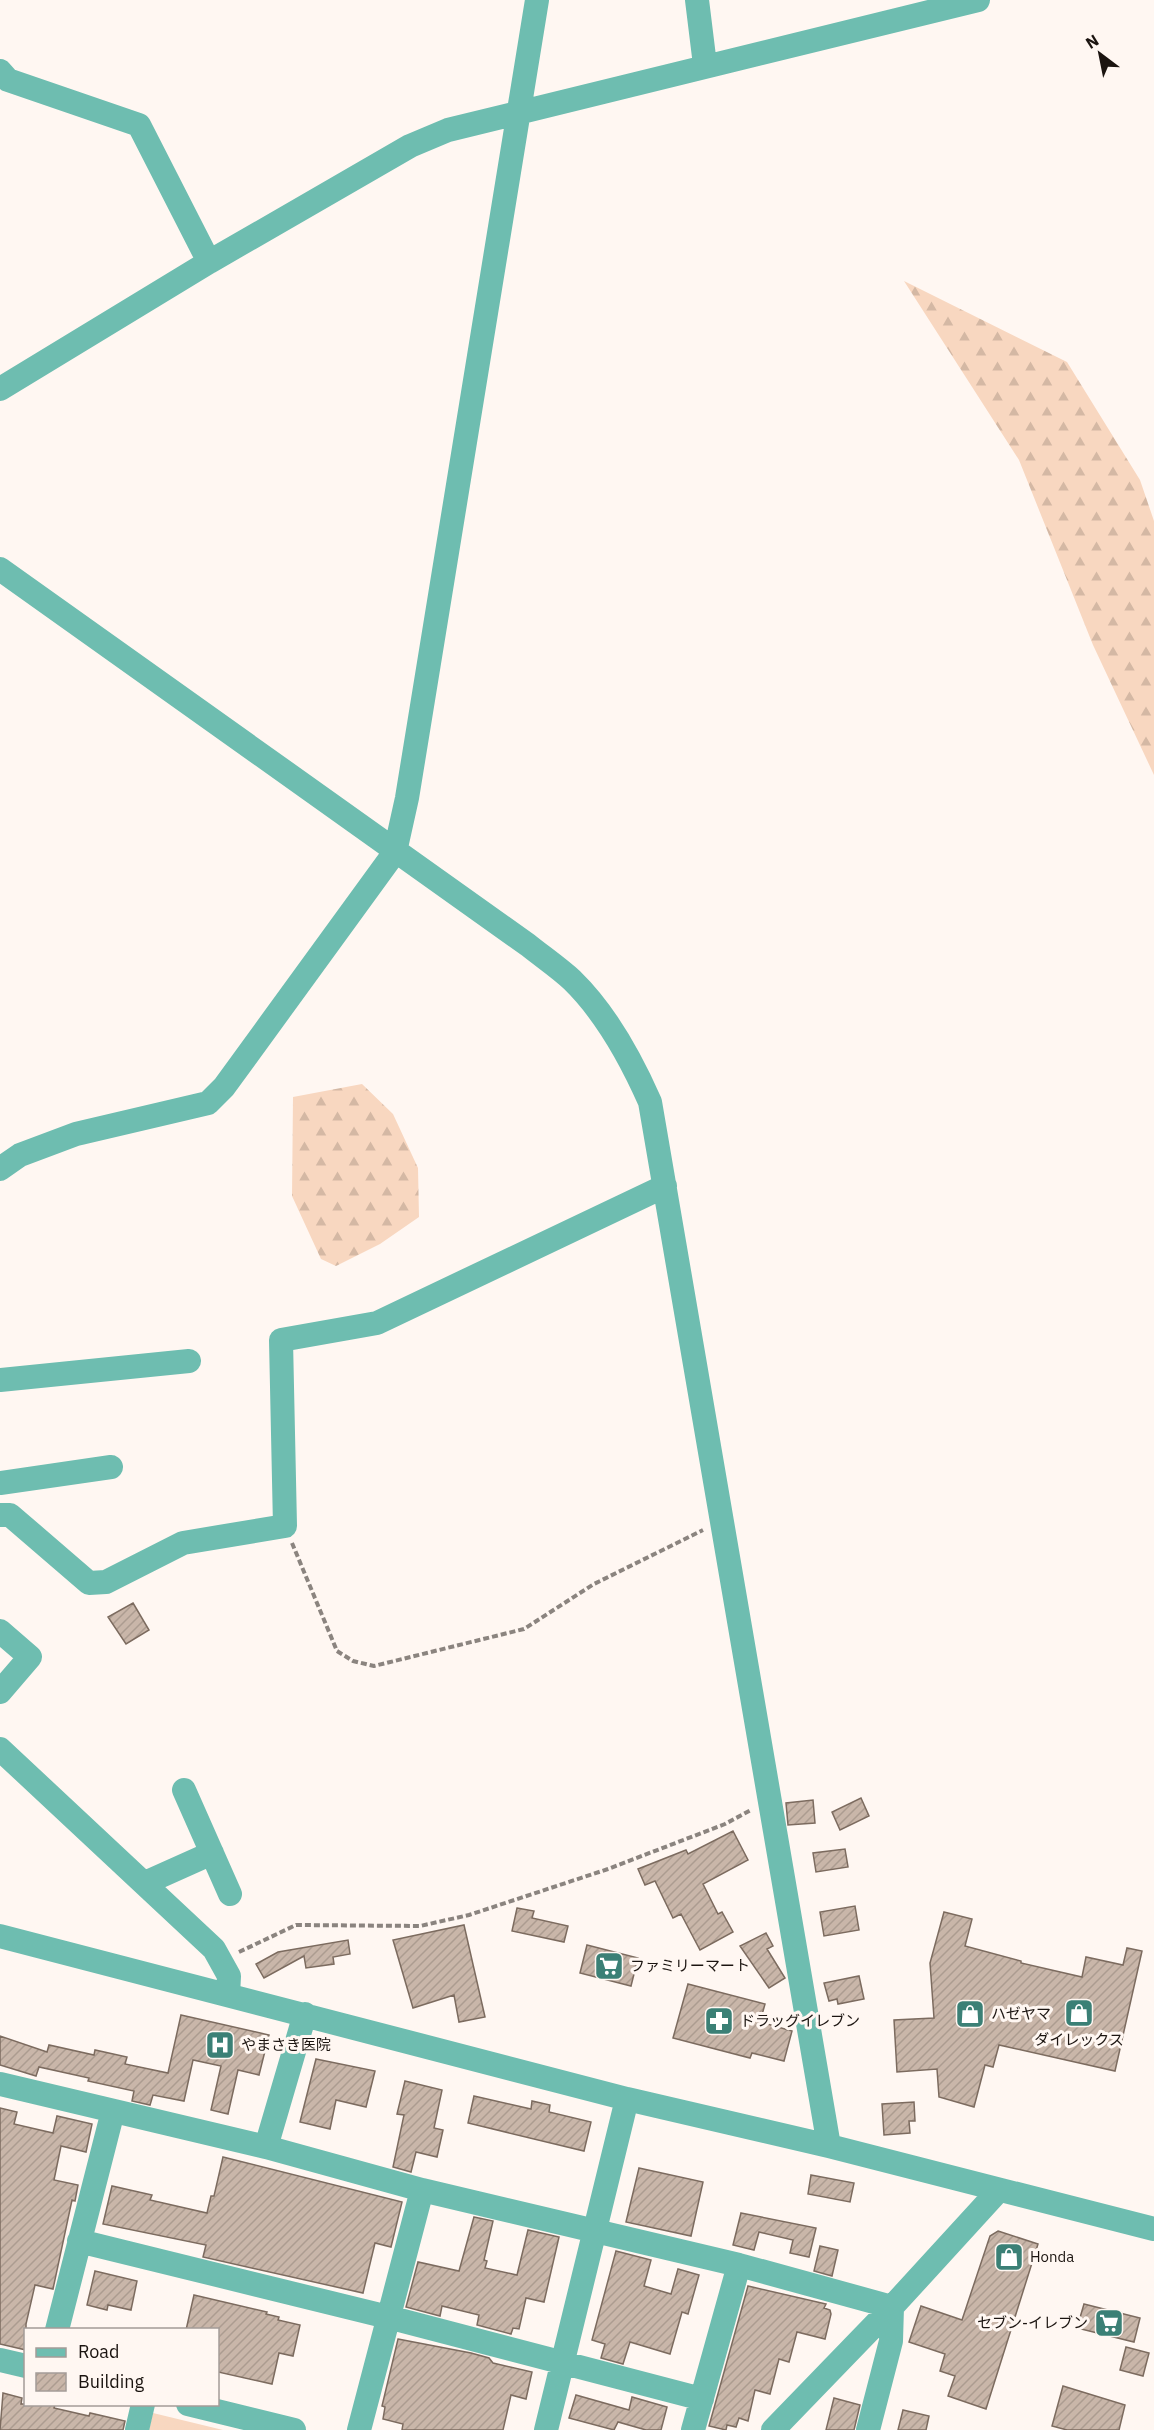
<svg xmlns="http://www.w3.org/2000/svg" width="1154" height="2430" font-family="'IBM Plex Sans','Noto Sans JP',sans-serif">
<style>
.green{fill:#f8d7c0}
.forest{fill:url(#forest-firs)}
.building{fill:url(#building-hatch);stroke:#7c6b5f;stroke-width:1.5}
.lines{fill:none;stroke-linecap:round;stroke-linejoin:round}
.path{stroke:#8b847f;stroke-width:4;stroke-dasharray:6 3;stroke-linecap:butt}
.minor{stroke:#6ebdb0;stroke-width:24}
.labels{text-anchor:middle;stroke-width:6;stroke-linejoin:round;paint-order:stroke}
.poi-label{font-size:15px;fill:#1b1410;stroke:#fff7f2;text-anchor:start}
</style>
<defs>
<pattern id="forest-firs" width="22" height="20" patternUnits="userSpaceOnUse" patternTransform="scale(1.5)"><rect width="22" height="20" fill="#f8d7c0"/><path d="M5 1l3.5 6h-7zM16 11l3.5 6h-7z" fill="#d4b8a4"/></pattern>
<pattern id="building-hatch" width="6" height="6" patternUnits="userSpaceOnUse" patternTransform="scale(1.5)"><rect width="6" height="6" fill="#c9b6a9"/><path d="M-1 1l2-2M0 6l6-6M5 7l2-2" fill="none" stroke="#ac9c90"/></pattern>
</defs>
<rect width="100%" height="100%" fill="#fff7f2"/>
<!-- green -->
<path class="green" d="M153 2413 223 2430H149Z"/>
<!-- forest -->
<path class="forest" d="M904 281 1067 362 1140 480 1154 521V775L1093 645 1019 460Z
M362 1084 393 1114 418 1168 419 1217 380 1244 336 1266 321 1259 292 1196 293 1097Z"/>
<!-- building -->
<path class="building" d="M133 1603 149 1630 126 1644 108 1617Z
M861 1798 869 1816 840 1830 832 1812Z
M813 1800 815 1823 788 1825 786 1803Z
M733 1831 748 1860 703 1884 718 1914 722 1912 733 1932 700 1950 681 1914 673 1918 655 1881 645 1885 638 1869 686 1850 688 1854Z
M845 1849 848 1867 816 1872 813 1853Z
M855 1906 859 1930 824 1936 820 1912Z
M517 1908 534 1911 532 1918 568 1926 564 1942 512 1931Z
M944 1912 972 1919 965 1946 1021 1961V1963L1082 1977 1086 1957 1123 1965 1127 1948 1142 1951 1115 2071 999 2045 993 2067 985 2065 974 2107 939 2097 937 2069 897 2072 894 2020 934 2018 930 1963Z
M464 1925 485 2017 459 2022 454 1995 413 2008 393 1940Z
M766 1933 773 1946 767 1949 785 1978 769 1988 740 1946Z
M348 1940 350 1954 333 1957 334 1964 306 1968 304 1956 264 1978 256 1964 278 1952Z
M587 1945 638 1958 631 1986 580 1973Z
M859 1976 864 1999 838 2004 837 1999 829 2001 824 1983Z
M688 1984 765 2004 760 2022 792 2031 784 2061 752 2053 750 2058 673 2038Z
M181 2015 269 2035 259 2075 238 2070 228 2114 211 2110 221 2066 193 2060 184 2101 153 2095 150 2105 132 2101 134 2091 88 2081 89 2078 39 2067 36 2076 0 2065V2036L47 2052 49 2045 94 2055 95 2050 127 2057 125 2064 168 2073Z
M316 2059 375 2071 366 2107 336 2100 330 2129 300 2122Z
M405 2081 442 2090 434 2128 443 2130 437 2157 416 2152 411 2172 393 2167 404 2115 397 2114Z
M474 2096 531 2109 532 2101 550 2105 549 2112 591 2122 584 2151 468 2123Z
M914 2102 915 2121H909L910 2133 884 2135 882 2104Z
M0 2108 17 2112 14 2124 53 2133 57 2116 92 2124 86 2152 61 2146 54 2180 78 2185 75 2201 72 2200 53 2289 35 2285 26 2324V2350L0 2344Z
M223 2157 402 2202 391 2247 375 2243 363 2293 203 2257 206 2245 103 2224 112 2186 152 2195 150 2200 207 2213 211 2196H214Z
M639 2168 703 2182 691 2236 626 2222Z
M811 2175 854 2183 850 2202 808 2194Z
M741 2213 816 2228 809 2257 790 2253 793 2240 759 2232 754 2250 733 2245Z
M474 2217 493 2221 484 2260 487 2261 485 2268 517 2275 528 2230 559 2237 544 2302 526 2298 519 2329 513 2328 511 2334 477 2325 479 2315 442 2306 440 2316 406 2307 418 2262 459 2271Z
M998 2231 1038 2244 986 2409 948 2396 955 2376 940 2371 945 2354 909 2342 921 2306 962 2320 990 2236Z
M820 2246 838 2250 832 2276 814 2271Z
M616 2251 651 2260 644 2286 671 2294 678 2269 699 2275 688 2314 682 2312 670 2354 630 2342 623 2364 601 2358 605 2344 592 2340Z
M95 2271 137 2281 131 2310 108 2305 107 2310 87 2305Z
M748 2286 826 2304 824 2308 830 2310 831 2314 825 2339 797 2332 789 2362 779 2359 770 2394 755 2390 748 2421 739 2418 736 2427 727 2425 726 2430 709 2426Z
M194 2295 267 2312 266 2314 279 2317 278 2320 300 2325 293 2356 279 2353 272 2384 218 2372V2330H186Z
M1084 2304 1140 2318 1134 2342 1077 2328Z
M398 2339 471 2353 489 2358 493 2363 532 2372 526 2399 511 2395 503 2430H402L403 2424 383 2419 385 2407 382 2406Z
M1126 2347 1149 2353 1143 2376 1120 2370Z
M1063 2386 1125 2405 1119 2430H1067L1052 2426Z
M3 2393 22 2398 21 2404H55L54 2408 89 2416 90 2413 125 2421 123 2430H0Z
M576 2395 629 2410 632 2397 667 2407 661 2430H646L618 2422 614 2430 569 2418Z
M834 2398 860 2405 854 2430H826Z
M903 2410 929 2416 926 2430H898Z"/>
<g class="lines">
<!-- path -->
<path class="path" d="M292 1543 337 1651 353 1661 374 1666 524 1629 594 1584 703 1530
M239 1952 296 1925 420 1926 469 1915 608 1869 725 1824 751 1810"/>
<!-- minor -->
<path class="minor" d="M697 0 705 65
M0 71 8 80 139 125 209 262
M0 389 209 262 410 146 448 130 978 0
M0 569 528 945C543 957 559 968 572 980 607 1014 631 1059 650 1102L829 2146
M0 1169 20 1155 76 1134 208 1103 224 1087 395 852 407 798 537 0
M0 1380 189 1361
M0 1483 111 1467
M0 1515H10L89 1583 106 1582 183 1543 285 1526 281 1340 377 1323 665 1186
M0 1631 30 1657 0 1692
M0 1749 214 1949 229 1976 228 1995
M184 1790 230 1894
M145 1883 212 1853
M0 1936 627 2099 829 2146 1154 2229
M0 2084 266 2147 422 2190
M266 2147 305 2014
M79 2241 388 2317 702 2399
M57 2330 113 2111
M0 2360 26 2366
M188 2404 294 2430
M137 2430 143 2404
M359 2430 422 2190 739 2265 892 2307
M546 2430 627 2099
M693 2430 739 2265
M773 2430 892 2307 999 2190
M868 2430 891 2341 892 2307"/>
</g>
<!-- icons -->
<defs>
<g id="supermarket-square" transform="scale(1.5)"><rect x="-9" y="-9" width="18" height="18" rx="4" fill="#3b8076" stroke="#fff7f2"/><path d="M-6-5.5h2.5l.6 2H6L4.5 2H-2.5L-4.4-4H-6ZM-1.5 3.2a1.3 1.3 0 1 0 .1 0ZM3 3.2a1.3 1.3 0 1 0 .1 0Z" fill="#fff"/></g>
<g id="shop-square" transform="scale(1.5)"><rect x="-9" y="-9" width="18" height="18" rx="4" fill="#3b8076" stroke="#fff7f2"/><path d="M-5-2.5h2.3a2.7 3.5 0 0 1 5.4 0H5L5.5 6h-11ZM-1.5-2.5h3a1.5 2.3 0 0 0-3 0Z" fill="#fff"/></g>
<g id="pharmacy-square" transform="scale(1.5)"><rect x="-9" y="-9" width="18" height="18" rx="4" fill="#3b8076" stroke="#fff7f2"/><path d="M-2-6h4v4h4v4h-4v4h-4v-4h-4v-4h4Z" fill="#fff"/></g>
<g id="hospital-square" transform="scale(1.5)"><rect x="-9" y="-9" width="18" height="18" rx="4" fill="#3b8076" stroke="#fff7f2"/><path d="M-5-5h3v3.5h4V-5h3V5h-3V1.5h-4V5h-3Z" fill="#fff"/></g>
</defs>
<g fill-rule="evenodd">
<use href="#supermarket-square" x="609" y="1966"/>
<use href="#shop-square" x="1079" y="2013"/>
<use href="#shop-square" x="970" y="2014"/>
<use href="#pharmacy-square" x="719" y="2021"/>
<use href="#hospital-square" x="220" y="2045"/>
<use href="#shop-square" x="1009" y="2257"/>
<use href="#supermarket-square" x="1109" y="2323"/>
</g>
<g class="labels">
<!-- poi labels -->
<g class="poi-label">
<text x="630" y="1971">ファミリーマート</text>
<text x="991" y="2019">ハゼヤマ</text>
<text x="740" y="2026">ドラッグイレブン</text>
<text x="1079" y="2045" text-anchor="middle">ダイレックス</text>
<text x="241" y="2050">やまさき医院</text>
<text x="1030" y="2262">Honda</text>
<text x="1088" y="2328" text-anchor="end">セブン-イレブン</text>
</g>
</g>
<!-- legend -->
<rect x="24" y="2328" width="195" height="78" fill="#fff7f2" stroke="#a49c98" stroke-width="1.5"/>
<rect x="36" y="2348" width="30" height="9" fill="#6ebdb0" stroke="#a49c98" stroke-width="1.5"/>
<text x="78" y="2358" font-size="18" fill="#1b1410">Road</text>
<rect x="36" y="2373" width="30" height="18" fill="url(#building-hatch)" stroke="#a49c98" stroke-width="1.5"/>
<text x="78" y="2388" font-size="18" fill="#1b1410">Building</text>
<!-- north arrow -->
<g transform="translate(1100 54) rotate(328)" stroke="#fff7f2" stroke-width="4.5" paint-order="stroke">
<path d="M0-4.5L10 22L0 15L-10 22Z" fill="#1b1410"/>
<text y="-9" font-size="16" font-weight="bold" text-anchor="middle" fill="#1b1410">N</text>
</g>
</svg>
